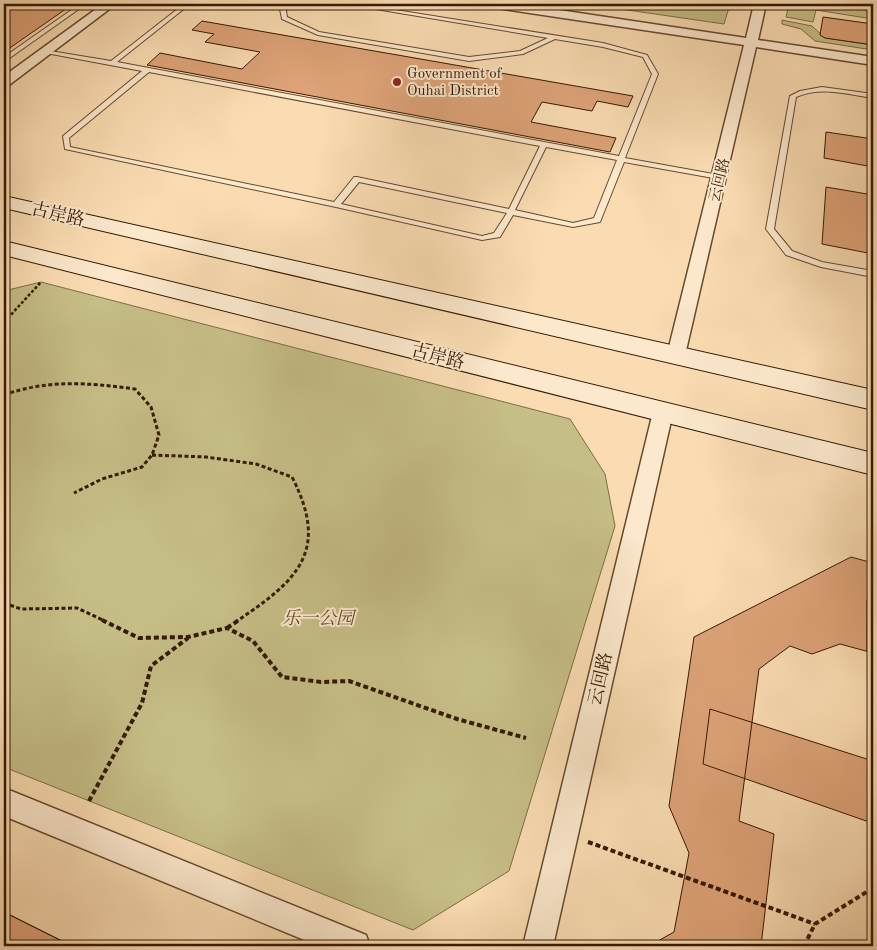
<svg xmlns="http://www.w3.org/2000/svg" width="877" height="950" font-family="'Old Standard TT','Noto Serif SC',serif">
<style>
.green{fill:#c6be87;stroke:#7e6c44}
.building{fill:#dea378;stroke:#351901}
.lines{fill:none;stroke-linecap:round;stroke-linejoin:round}
.lane-casing{stroke:#664a2d;stroke-width:2}
.street-casing{stroke:#664a2d;stroke-width:3}
.secondary-casing{stroke:#351901;stroke-width:2}
.path-far2{stroke:#351901;stroke-width:2.5;stroke-dasharray:3 2;stroke-linecap:butt}
.path-far1{stroke:#351901;stroke-width:3;stroke-dasharray:4 2.5;stroke-linecap:butt}
.path{stroke:#351901;stroke-width:4;stroke-dasharray:5 3;stroke-linecap:butt}
.lane{fill:#fce8cd;fill-rule:evenodd}
.street{fill:#fce8cd;fill-rule:evenodd}
.secondary{fill:#fce8cd;fill-rule:evenodd}
.poi-dot{fill:#8f2418;stroke:#fce8cd;stroke-width:2}
.labels{text-anchor:middle;stroke-width:4;stroke-linejoin:round;paint-order:stroke}
.far-poi-label{font-size:15px;fill:#351901;stroke:#fce8cd;text-anchor:start}
.far-street-label{font-size:15px;fill:#351901;stroke:#fce8cd}
.street-label{font-size:18px;fill:#351901;stroke:#fce8cd}
.park-label{font-size:18px;font-style:italic;fill:#604b29;stroke:#fce8cd}
</style>
<rect width="100%" height="100%" fill="#fbdcb2"/>
<filter id="stains"><feTurbulence type="fractalNoise" baseFrequency=".004" numOctaves="4"/><feColorMatrix values="0 0 0 0 .2 0 0 0 0 .09 0 0 0 0 .02 0 0 0 .5 -.17"/></filter>
<radialGradient id="worn" r=".72"><stop offset=".6" stop-color="#630" stop-opacity="0"/><stop offset="1" stop-color="#630" stop-opacity=".3"/></radialGradient>
<!-- green -->
<path class="green" d="M586 4H730L724 24Z
M789 4H821L873 11V19L816 10 813 22 786 17Z
M782 20 812 26 825 38 873 45V50L815 41 801 29 782 24Z
M41 282 570 419 605 474 615 526 509 871 413 930 4 767V295L8 290Z"/>
<!-- building -->
<path class="building" d="M4 4H73L4 52Z
M823 17 873 24V45L825 38 820 35Z
M202 21 633 96 628 107 597 101 592 111 542 102 531 122 616 138 610 152 147 65 160 53 242 69 260 52 205 42 214 34 192 30Z
M826 132 873 139V167L824 158Z
M826 187 873 195V254L822 244Z
M851 557 873 563V653L840 644 812 654 790 646 759 669 739 821 774 834 761 946H649L674 932 689 853 669 806 694 637Z
M867 600 873 602V653L867 651Z
M710 709 873 761 872 823 703 764Z
M4 912 68 944 67 946H4Z
M4 912 68 944 67 946H4Z"/>
<g class="lines">
<!-- lane casing -->
<g class="lane-casing">
<path id="lane" d="M80 4H86L4 62V57Z
M184 4H190L117 62 619 156 652 74 643 57 603 47 555 39 523 54 469 61 318 35 282 19 279 4H285L287 17 319 32 469 57 520 51 548 38 346 4H358L603 43 647 55 658 74 625 158 719 175 723 177 719 179 624 162 600 222 573 227 513 215 500 237 482 240 336 207 65 149 63 136 142 71 46 53 44 52V50L111 61ZM149 72 540 146 509 209 357 177H354L334 202 70 147 69 138ZM546 147 617 160 594 218 573 223 515 210ZM359 182 507 213 494 233 482 236 341 204Z
M822 87 873 94V98C847 94 821 86 796 97L774 229 792 251 822 262 873 271V277L821 267 786 255 766 229 790 96 800 91Z"/>
</g>
<!-- street casing -->
<g class="street-casing">
<path id="street" d="M103 4H116L9 85 4 86V76Z
M491 4H519L746 38 754 4H766L758 40 873 57V65L756 47 685 355 683 360 676 362 669 360 667 355 744 45 497 8Z
M663 404 670 407 673 412 553 946H523L653 412 656 407Z
M4 788 366 935 370 946H319L4 816Z"/>
</g>
<!-- secondary casing -->
<g class="secondary-casing">
<path id="secondary" d="M4 196 873 390V410L4 208Z
M4 241 873 453V475L4 255Z"/>
</g>
<!-- path-far2 -->
<path class="path-far2" d="M4 352 9 338 7 319 41 282"/>
<!-- path-far1 -->
<path class="path-far1" d="M4 395C48 379 90 383 135 389L151 407 159 435 152 455 142 467 102 479 74 493
M152 455 206 457 256 464 292 477C330 551 298 580 237 621
M4 603 21 609 77 608 105 621"/>
<!-- path -->
<path class="path" d="M102 620 139 638 188 637 227 628 253 641 282 677 321 682 349 681 457 719 526 738
M227 628 239 620
M89 801 142 703 151 666 188 638
M588 842 815 924
M804 946 815 924 873 888"/>
<!-- lane -->
<use href="#lane" class="lane"/>
<!-- street -->
<use href="#street" class="street"/>
<!-- secondary -->
<use href="#secondary" class="secondary"/>
</g>
<!-- markers -->
<circle class="poi-dot" cx="397" cy="82" r="5"/>
<g class="labels">
<!-- far-poi labels -->
<g class="far-poi-label">
<text x="407" y="78">Government of<tspan x="407" dy="17">Ouhai District</tspan></text>
</g>
<!-- far-street labels -->
<g class="far-street-label">
<text transform="translate(719 180) rotate(-76)" y="5">云回路</text>
</g>
<!-- street labels -->
<g class="street-label">
<text transform="translate(58 214) rotate(13)" y="6">古岸路</text>
<text transform="translate(438 356) rotate(14)" y="6">古岸路</text>
<text transform="translate(600 679) rotate(-77)" y="6">云回路</text>
</g>
<!-- park labels -->
<g class="park-label">
<text x="318" y="624">乐一公园</text>
</g>
</g>
<!-- margin -->
<rect width="877" height="950" fill="none" stroke="#fbdcb2" stroke-width="20"/>
<rect x="5" y="5" width="867" height="940" fill="none" stroke="#351901" stroke-width="2.5"/>
<rect x="10" y="10" width="857" height="930" fill="none" stroke="#351901"/>
<rect width="100%" height="100%" filter="url(#stains)"/>
<rect width="100%" height="100%" fill="url(#worn)"/>
</svg>
